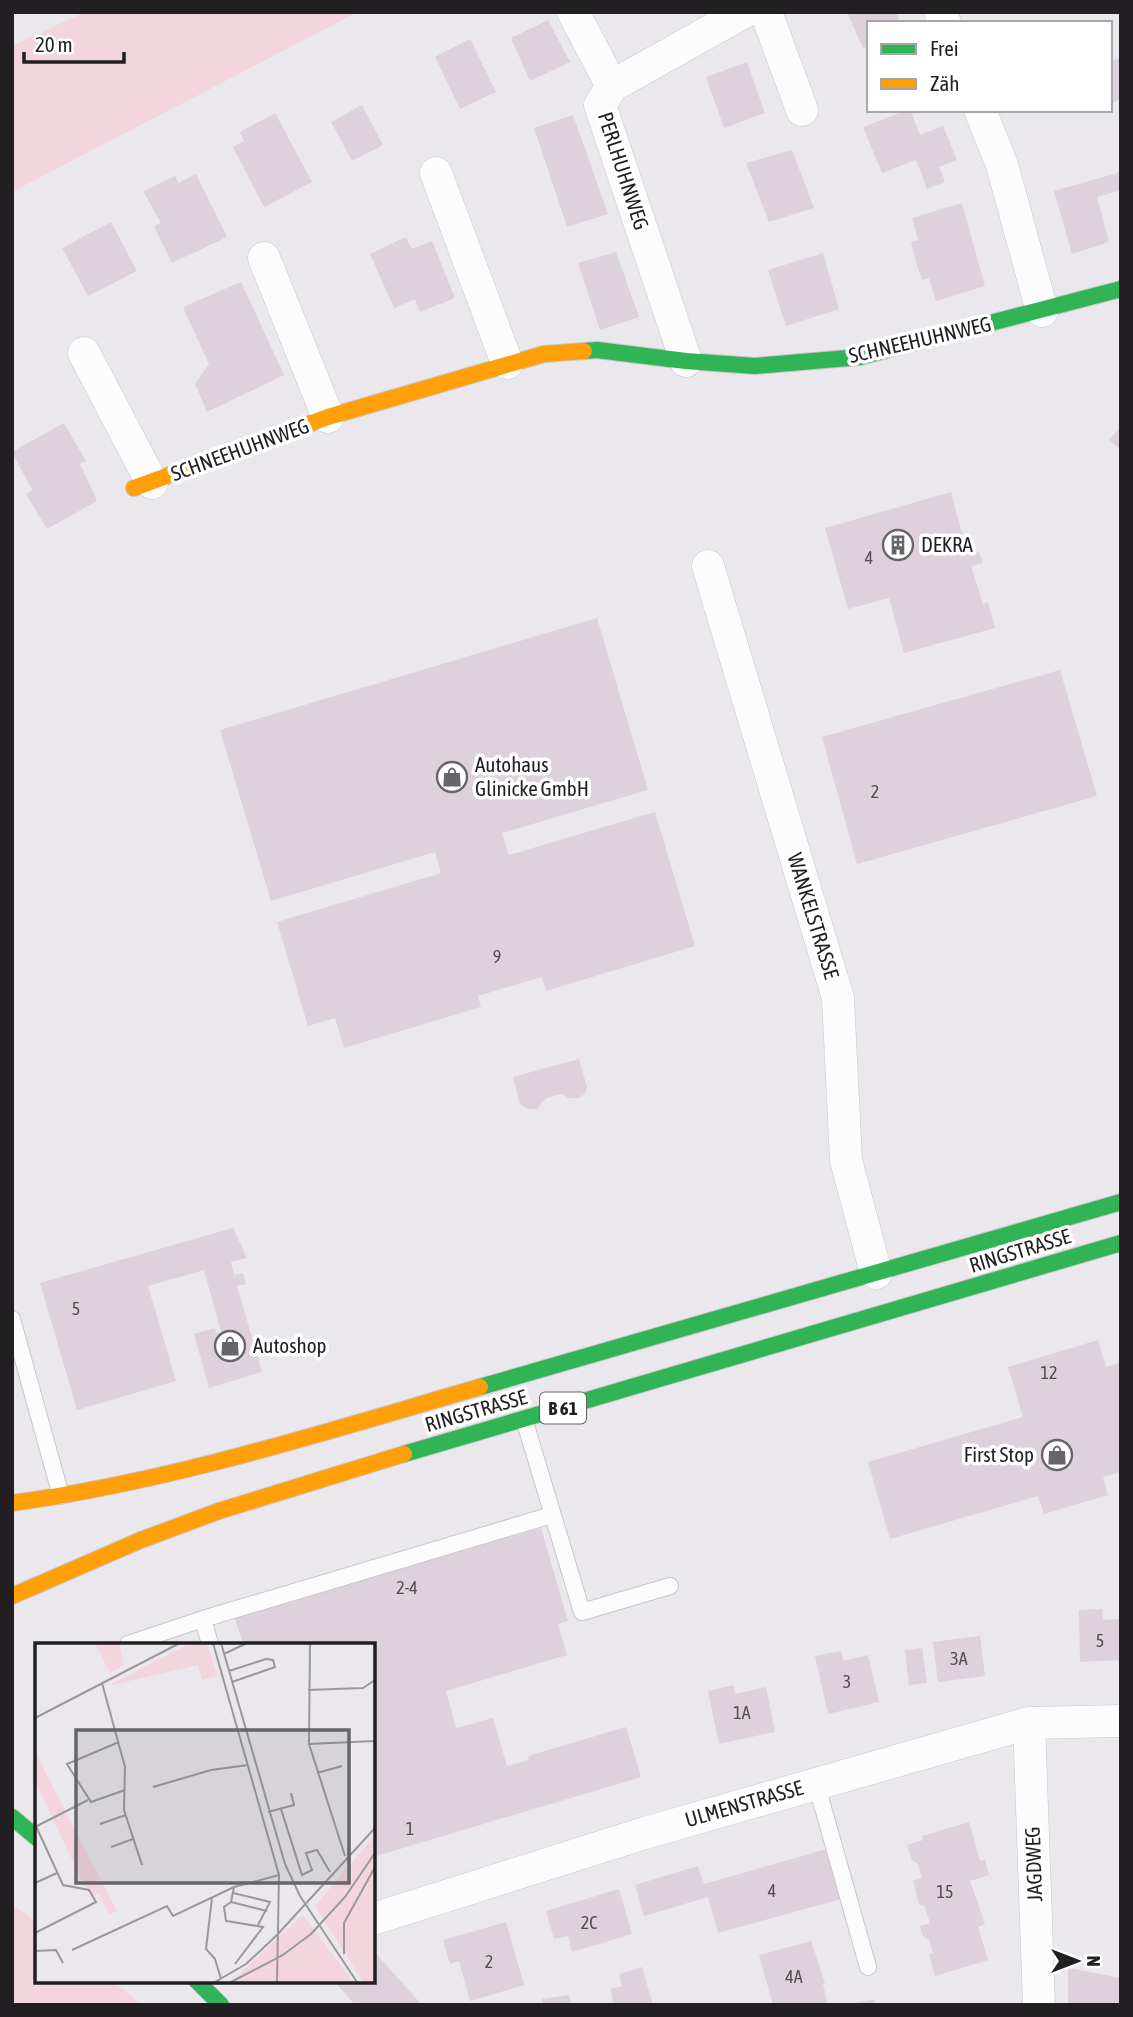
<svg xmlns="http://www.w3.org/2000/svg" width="1133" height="2017" font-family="'Asap Condensed',sans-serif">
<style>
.green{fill:#f3d5de}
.building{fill:#ddd1db}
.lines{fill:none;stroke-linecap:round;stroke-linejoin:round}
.lane-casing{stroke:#c8c6c9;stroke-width:18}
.street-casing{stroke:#c8c6c9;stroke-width:33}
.fast-casing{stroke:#c8c6c9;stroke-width:18}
.slow-casing{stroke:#c8c6c9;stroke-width:18}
.lane{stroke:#fcfcfc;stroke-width:16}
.street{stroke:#fcfcfc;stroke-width:32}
.fast{stroke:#30b455;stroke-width:16}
.slow{stroke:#ff9f0a;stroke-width:16}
.labels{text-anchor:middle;stroke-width:7;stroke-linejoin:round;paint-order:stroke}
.number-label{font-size:18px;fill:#504c50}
.shield{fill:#fff;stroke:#646264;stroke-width:2}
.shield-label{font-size:19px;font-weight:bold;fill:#211f22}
.street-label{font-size:21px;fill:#211f22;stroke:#fff}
.poi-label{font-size:21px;fill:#211f22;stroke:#fff;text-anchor:start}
.inset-road{fill:none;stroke:#9a989b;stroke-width:2}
.view{fill:#676569;fill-opacity:0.15;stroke:#676569;stroke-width:3.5}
.inset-edge{fill:none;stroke:#211f22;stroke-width:3.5}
</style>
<rect width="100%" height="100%" fill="#eae8ec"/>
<!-- green -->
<path class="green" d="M85 12H358L12 192V46Z
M12 1904 37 1923V1980H111L142 2005H12Z"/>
<!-- building -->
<path class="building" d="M847 12H896L900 23H869V46L863 48Z
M548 20 570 62 530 81 511 38Z
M470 39 496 92 460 109 435 57Z
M1121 57V99L1110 104V62Z
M747 62 765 113 724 128 706 77Z
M362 105 383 145 352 161 331 122Z
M908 110H910L920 135 943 126 957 160 939 167 945 182 927 189 916 160 882 173 863 127Z
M275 113 312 182 264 207 233 147 244 141 240 132Z
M573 115 608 214 567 227 534 128Z
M792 150 814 208 769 222 746 163Z
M1121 172V190L1097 197 1109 242 1072 254 1054 191Z
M196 174 227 237 172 263 154 226 161 223 143 191 175 176 178 183Z
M962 203 985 286 936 301 929 278 922 280 916 262 911 242 918 240 912 218Z
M111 222 137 271 88 296 62 248Z
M406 237 412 249 432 241 455 298 420 312 415 299 394 308 370 254Z
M616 252 639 317 600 330 578 263Z
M823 253 839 309 786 326 768 270Z
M241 282 284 375 207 412 195 384 209 364 183 307Z
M64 423 86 461 80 464 97 501 47 529 26 494 32 490 12 452Z
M1121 427V450L1109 440Z
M951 492 968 555 979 552 983 563 971 566 983 604 988 602 995 628 904 653 889 598 848 609 825 528Z
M597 618 648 790 502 833 509 855 655 812 695 946 546 991 542 977 478 996 481 1007 344 1048 335 1018 308 1026 277 922 441 873 435 852 271 901 220 730Z
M1060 670 1097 796 857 864 822 737Z
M579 1059 587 1087 585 1094 578 1098H569L561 1094 546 1098 537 1109H527L520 1104 513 1077Z
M233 1228 247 1258 231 1262 234 1275 243 1273 246 1284 237 1286 262 1372 209 1388 194 1334 215 1328 216 1333 221 1332 204 1270 148 1286 176 1381 77 1410 40 1283Z
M1098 1340 1106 1367 1121 1362V1472L1103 1477 1108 1495 1044 1514 1038 1496 890 1539 868 1462 1023 1417 1008 1367Z
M541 1528 568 1621 558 1624 567 1655 446 1691 456 1728 493 1718 507 1766 529 1760 528 1756 626 1727 641 1777 373 1857V1644H243L235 1618Z
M1102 1609 1103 1620 1121 1619V1660L1080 1662 1079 1610Z
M980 1636 985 1676 938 1682 933 1642Z
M922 1648 927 1683 909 1685 905 1650Z
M841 1651 843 1661 868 1655 879 1702 828 1714 815 1656Z
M734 1685 735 1694 766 1687 775 1732 719 1744 708 1691Z
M969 1822 980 1861 985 1860 989 1875 970 1881 985 1924 978 1927 988 1960 935 1976 929 1954 933 1953 929 1940 923 1936 920 1926 930 1923 925 1907 919 1904 913 1881 922 1878 918 1864 912 1860 907 1845 923 1840 922 1836Z
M827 1849 841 1899 718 1933 708 1897 644 1916 635 1885 698 1866 704 1884Z
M619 1889 632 1934 572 1952 568 1936 554 1939 546 1911Z
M506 1922 524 1985 470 2001 459 1961 450 1964 443 1940Z
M811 1941 825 1983 823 1984 828 2005H773L759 1955Z
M373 1950 422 2005H355L336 1983 339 1980H373Z
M642 1967 653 2005H613L611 1989 622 1986 619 1974Z
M1068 1968 1121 1978V2005H1068Z
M569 1995 571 2005H543L542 1999Z
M874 2000 875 2005H854V2003Z"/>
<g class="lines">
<!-- lane casing -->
<g class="lane-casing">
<path id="lane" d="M12 1319 61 1496
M524 1419 582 1612 670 1586
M203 1619 210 1644
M128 1644 203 1619 552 1515
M816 1783 868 1967"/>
</g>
<!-- street casing -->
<g class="street-casing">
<path id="street" d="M573 12 612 86
M766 12 802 110
M940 12 945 23
M980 110 1002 165 1042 311
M436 173 507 363
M264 258 328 417
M84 353 152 483
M686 361 600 105 612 86 744 12
M708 566 838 998 846 1160 876 1273
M1029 1723 1039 2005
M373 1919 645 1833 1029 1723 1121 1721"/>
</g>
<!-- fast casing -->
<g class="fast-casing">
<path id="fast" d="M584 351 597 350 686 361 755 366 860 357 1121 289
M480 1387 1121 1202
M404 1454 1121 1243
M12 1817 37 1838
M196 1980 221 2005"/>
</g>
<!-- slow casing -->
<g class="slow-casing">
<path id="slow" d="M134 488 328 417 544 354 584 351
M12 1503C172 1481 325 1432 480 1387
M12 1596 141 1540 219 1511 404 1454"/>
</g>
<!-- lane -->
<use href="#lane" class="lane"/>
<!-- street -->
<use href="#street" class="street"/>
<!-- fast -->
<use href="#fast" class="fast"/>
<!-- slow -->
<use href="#slow" class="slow"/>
</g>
<!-- icons -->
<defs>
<g id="building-ring" transform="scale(1.575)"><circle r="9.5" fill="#fff" stroke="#676569" stroke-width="1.5"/><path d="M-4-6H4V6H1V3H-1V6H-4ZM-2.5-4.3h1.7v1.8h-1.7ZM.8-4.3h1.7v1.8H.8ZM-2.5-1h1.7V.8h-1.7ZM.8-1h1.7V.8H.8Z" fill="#676569"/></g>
<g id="shop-ring" transform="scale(1.575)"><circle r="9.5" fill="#fff" stroke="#676569" stroke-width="1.5"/><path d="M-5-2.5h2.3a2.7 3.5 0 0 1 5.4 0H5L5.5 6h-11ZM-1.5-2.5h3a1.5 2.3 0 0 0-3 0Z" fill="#676569"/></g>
</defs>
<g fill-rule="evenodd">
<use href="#building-ring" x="898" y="545"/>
<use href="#shop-ring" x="452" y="777"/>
<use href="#shop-ring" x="230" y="1346"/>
<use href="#shop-ring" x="1057" y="1455"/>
</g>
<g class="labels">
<!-- number labels -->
<g class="number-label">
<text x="869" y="564">4</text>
<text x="875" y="798">2</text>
<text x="497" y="963">9</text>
<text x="76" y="1315">5</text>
<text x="1049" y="1379">12</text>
<text x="407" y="1594">2-4</text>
<text x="1100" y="1647">5</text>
<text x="959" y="1665">3A</text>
<text x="847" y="1688">3</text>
<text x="742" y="1719">1A</text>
<text x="410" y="1835">1</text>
<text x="772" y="1897">4</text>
<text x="945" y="1898">15</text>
<text x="589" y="1929">2C</text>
<text x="489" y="1968">2</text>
<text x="794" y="1983">4A</text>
</g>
<!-- shield labels -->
<rect class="shield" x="540" y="1392.5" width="46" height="31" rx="5"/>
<g class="shield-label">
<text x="563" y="1415">B 61</text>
</g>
<!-- street labels -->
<g class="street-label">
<text transform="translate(623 171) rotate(72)" y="7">PERLHUHNWEG</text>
<text transform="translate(920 340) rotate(-13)" y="7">SCHNEEHUHNWEG</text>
<text transform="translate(240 450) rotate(-20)" y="7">SCHNEEHUHNWEG</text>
<text transform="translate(813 916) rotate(73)" y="7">WANKELSTRASSE</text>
<text transform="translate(1020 1251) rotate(-17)" y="7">RINGSTRASSE</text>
<text transform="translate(476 1411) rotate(-16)" y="7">RINGSTRASSE</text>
<text transform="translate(744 1804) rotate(-16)" y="7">ULMENSTRASSE</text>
<text transform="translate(1034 1864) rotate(-92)" y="7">JAGDWEG</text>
</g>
<!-- poi labels -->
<g class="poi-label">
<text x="921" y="552">DEKRA</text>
<text x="475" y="772">Autohaus<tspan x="475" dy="24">Glinicke GmbH</tspan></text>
<text x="253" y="1353">Autoshop</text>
<text x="1034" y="1462" text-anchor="end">First Stop</text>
</g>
</g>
<!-- overview -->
<g transform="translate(35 1643)">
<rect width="340" height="340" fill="#eae8ec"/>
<path d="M60 0H84L89 22 75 30ZM155 0H172L182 33 167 37 163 22 73 43ZM0 109 82 268 74 271 64 251 60 253 49 242 0 138ZM339 193V339H328L280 263ZM269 273 318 339H196L265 274Z" fill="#f3d5de"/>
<path class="inset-road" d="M178 0 244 232 242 339M186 0 250 221 265 253 322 339M275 0 274 101 310 213M189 11 212 0M194 28 231 16 238 17 240 24 197 39M67 40 90 124 89 167 107 222M273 47 328 45 340 37M0 75 145 0M84 99 32 121 56 159 90 147M274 101 340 98M282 130 307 123M118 144 176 127 213 122M246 166 267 232 277 227 271 210 282 207 295 229M233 169 259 162 256 150M0 181 28 242 54 247 61 259 0 290M65 181 91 172M0 184 53 157M76 204 98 196M0 240 22 230M198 250 235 259 223 282M177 255 171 306 180 316 186 336M196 259 232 268M37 307 132 263 138 273 199 244M0 308 21 307 28 320M309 311V280L340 224M200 321 228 284 191 278 189 264 196 259 199 244 244 232M180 339 211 321 242 292 340 185M196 339 248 312 276 291 310 254 340 210"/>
<path class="view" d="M41 87H314V240H41Z"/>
<rect width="340" height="340" class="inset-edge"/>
</g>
<!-- border -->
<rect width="1133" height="2017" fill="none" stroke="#211f22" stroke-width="28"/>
<!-- legend -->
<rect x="867" y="21" width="245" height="91" fill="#ffffff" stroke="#a6a5a7" stroke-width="2"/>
<rect x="881" y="44" width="35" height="10" fill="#30b455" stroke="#a6a5a7" stroke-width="2"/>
<text x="930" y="56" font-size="21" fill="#211f22">Frei</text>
<rect x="881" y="79" width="35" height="10" fill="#ff9f0a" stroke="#a6a5a7" stroke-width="2"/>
<text x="930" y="91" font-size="21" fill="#211f22">Zäh</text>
<!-- north arrow -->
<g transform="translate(1077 1961) rotate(90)" stroke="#ffffff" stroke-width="5" paint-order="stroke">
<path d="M0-5L12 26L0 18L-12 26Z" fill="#211f22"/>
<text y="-10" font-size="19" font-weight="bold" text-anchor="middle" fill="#211f22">N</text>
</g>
<!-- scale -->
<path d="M24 52v10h100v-10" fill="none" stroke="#211f22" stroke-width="3.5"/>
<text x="35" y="52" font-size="21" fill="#211f22" stroke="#ffffff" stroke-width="5" paint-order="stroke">20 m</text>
</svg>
